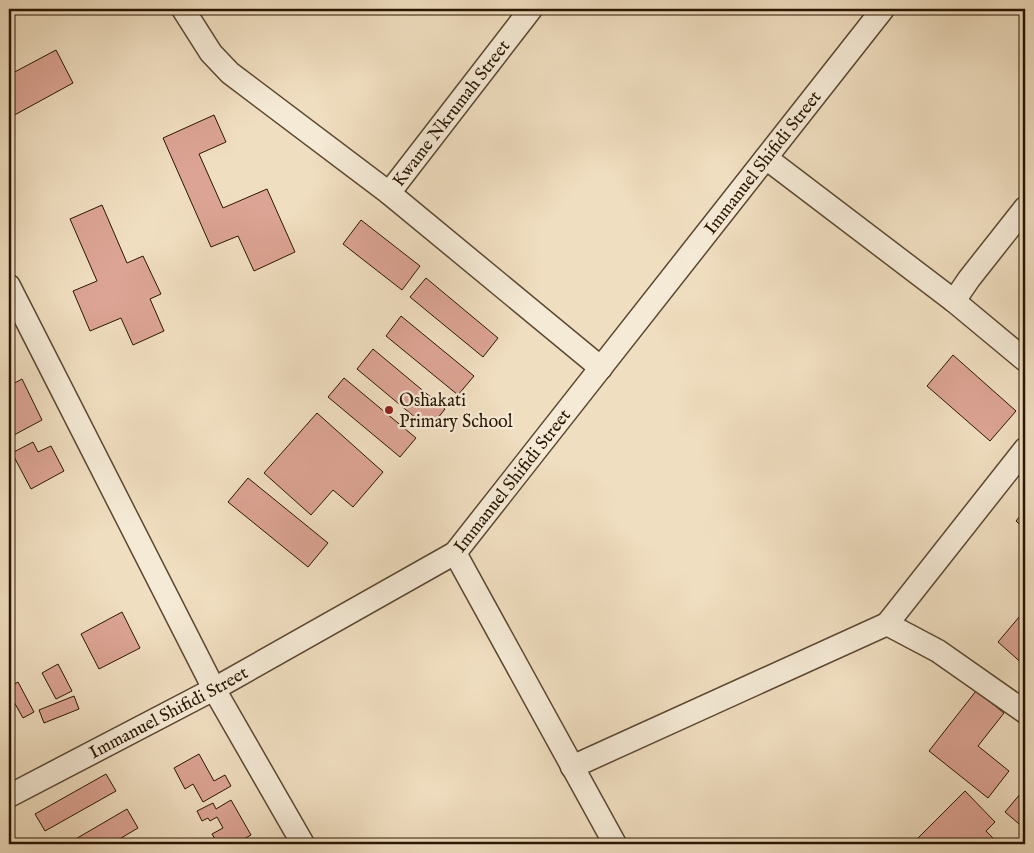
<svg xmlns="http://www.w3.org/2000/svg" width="1034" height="853" font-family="'IM FELL English',serif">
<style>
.building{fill:#dca494;stroke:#291601}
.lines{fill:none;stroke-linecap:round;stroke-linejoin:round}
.minor-casing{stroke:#5b4831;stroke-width:25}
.minor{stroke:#f5ead6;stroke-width:22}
.poi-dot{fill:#8f2418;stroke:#f5ead6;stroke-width:2}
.labels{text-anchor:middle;stroke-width:4.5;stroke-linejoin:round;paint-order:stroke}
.street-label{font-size:18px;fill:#291601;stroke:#f5ead6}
.poi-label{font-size:18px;fill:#291601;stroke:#f5ead6;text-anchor:start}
</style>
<rect width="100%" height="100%" fill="#f0dec0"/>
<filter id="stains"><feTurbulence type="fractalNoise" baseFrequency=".004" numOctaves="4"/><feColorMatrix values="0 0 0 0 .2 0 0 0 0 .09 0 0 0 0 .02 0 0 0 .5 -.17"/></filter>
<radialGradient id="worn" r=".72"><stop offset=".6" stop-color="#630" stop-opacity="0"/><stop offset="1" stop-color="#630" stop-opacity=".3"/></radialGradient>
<!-- building -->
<path class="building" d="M56 50 73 83 9 118V75Z
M214 115 226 142 199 154 223 208 267 189 295 252 254 271 238 236 211 247 163 138Z
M102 205 127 263 143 256 161 294 150 299 164 331 133 345 121 318 90 331 73 291 97 281 70 219Z
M361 220 420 266 402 290 343 244Z
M426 278 498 338 483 357 410 297Z
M401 316 474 376 458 395 386 336Z
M373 349 445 409 429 429 357 369Z
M953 355 1016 411 990 441 927 386Z
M344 378 416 438 400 457 328 397Z
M22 379 42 420 14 435 9 425V386Z
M317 413 383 472 353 507 333 490 311 515 264 473Z
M33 442 38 452 51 446 64 471 31 489 12 453Z
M248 478 328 543 308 567 228 502Z
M1025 510V529L1016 521Z
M1025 610V666L998 642Z
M122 612 140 648 99 669 81 634Z
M58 664 72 691 56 699 42 673Z
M18 682 34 712 23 718 9 693V687Z
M976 691 1004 713 978 746 1009 771 988 798 929 751Z
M74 696 79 709 44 723 39 710Z
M199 754 214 781 225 775 231 786 203 802 193 784 185 789 174 768Z
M106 774 116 791 45 831 35 814Z
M965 791 995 822 986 831 999 844H912Z
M1021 793 1025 796V829L1005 812Z
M231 800 251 835 235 844H218L212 834 223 828 217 817 210 821 208 818 202 821 197 811 213 803 216 809Z
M127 809 138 828 111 844H67Z"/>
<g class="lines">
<!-- minor casing -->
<g class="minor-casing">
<g id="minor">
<path d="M183 9 211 53 230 73 389 193 601 368"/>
<path d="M766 158 954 301 1025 360"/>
<path id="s1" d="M389 193 531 9"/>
<path d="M9 286 214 689 303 844"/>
<path d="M954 301 969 279 1025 208"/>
<path d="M455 553 615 844"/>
<path d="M887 624 1025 449"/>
<path d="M572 767 887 624 938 651 1025 712"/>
<path id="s2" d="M9 796 214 689 455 553 883 9"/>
</g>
</g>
<!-- minor -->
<use href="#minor" class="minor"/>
</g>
<!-- markers -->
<circle class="poi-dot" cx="389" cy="410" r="5"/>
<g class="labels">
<!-- street labels -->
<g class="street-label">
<text dy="6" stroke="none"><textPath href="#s1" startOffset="101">Kwame Nkrumah Street</textPath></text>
<text dy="6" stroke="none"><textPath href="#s2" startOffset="1005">Immanuel Shifidi Street</textPath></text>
<text dy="6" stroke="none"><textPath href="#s2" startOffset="600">Immanuel Shifidi Street</textPath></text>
<text dy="6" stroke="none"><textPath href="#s2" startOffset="180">Immanuel Shifidi Street</textPath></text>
</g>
<!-- poi labels -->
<g class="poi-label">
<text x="399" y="406">Oshakati<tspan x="399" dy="21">Primary School</tspan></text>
</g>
</g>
<!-- margin -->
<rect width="1034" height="853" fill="none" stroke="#f0dec0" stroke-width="30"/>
<rect x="10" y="10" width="1014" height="833" fill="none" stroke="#291601" stroke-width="2.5"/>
<rect x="15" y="15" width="1004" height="823" fill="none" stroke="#291601"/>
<rect width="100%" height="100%" filter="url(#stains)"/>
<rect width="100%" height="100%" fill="url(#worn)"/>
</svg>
